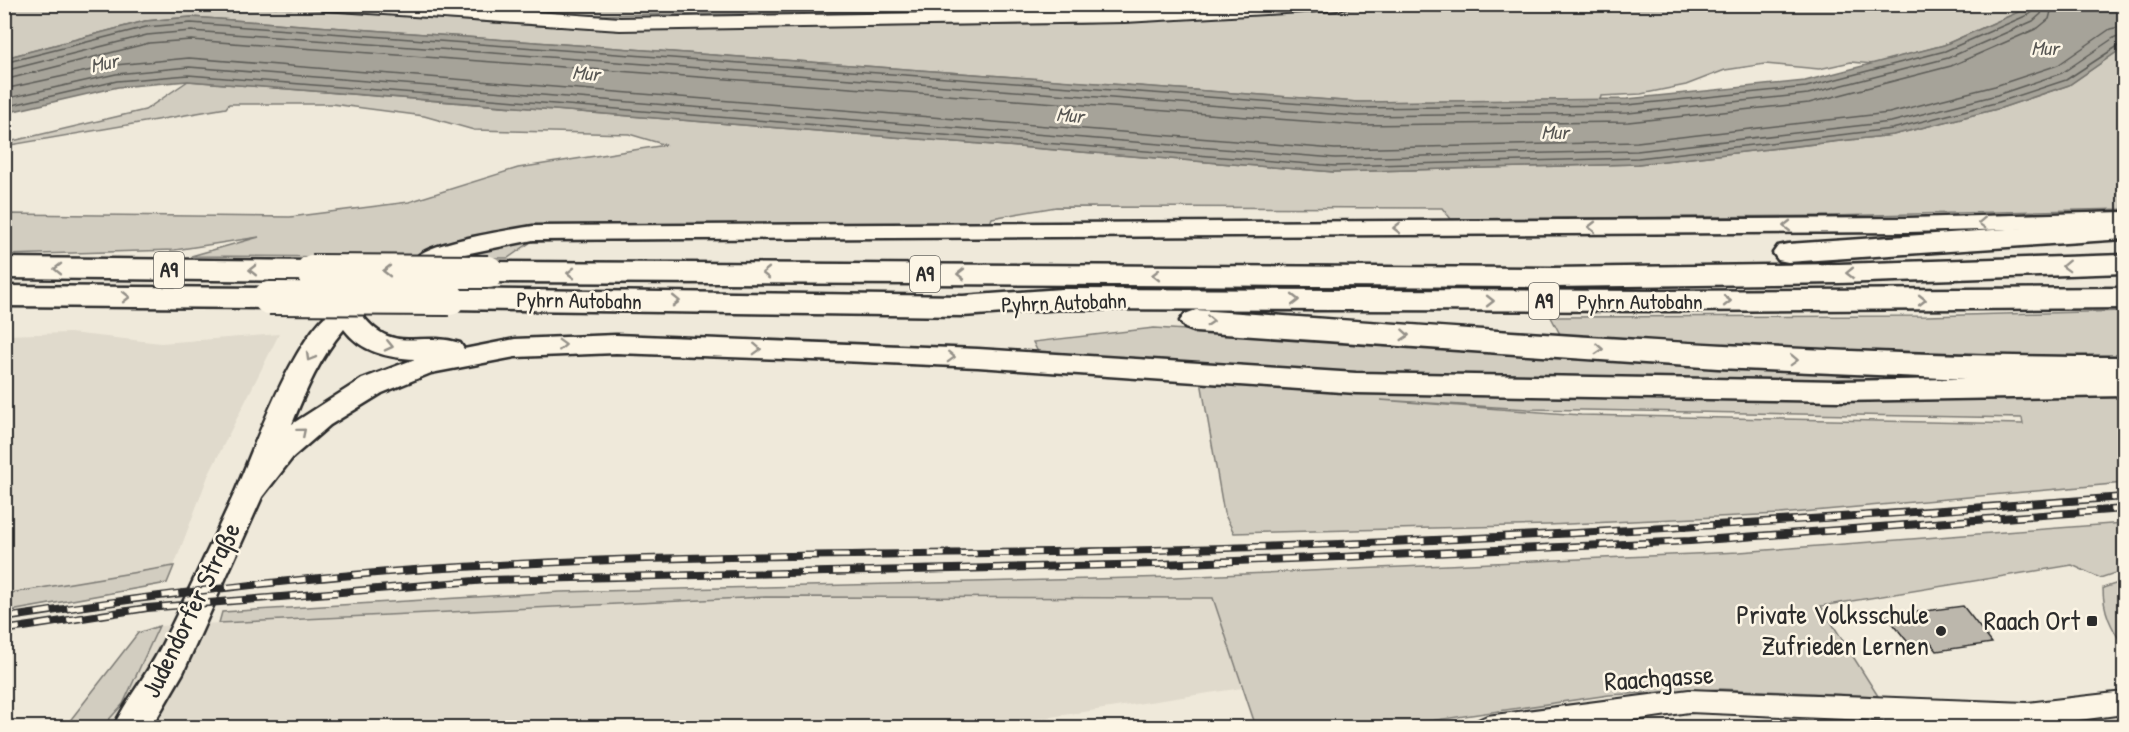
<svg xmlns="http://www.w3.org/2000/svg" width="2129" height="732" font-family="'Patrick Hand',sans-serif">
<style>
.built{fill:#e0dacc}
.green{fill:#d2cdc0;stroke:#7e7c76;stroke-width:1.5;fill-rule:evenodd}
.water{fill:#a6a399;stroke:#75736d;stroke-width:1.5}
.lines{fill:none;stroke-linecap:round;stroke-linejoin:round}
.shore{stroke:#5c5b57;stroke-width:1.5}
.building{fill:#bcb7ac;stroke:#2b2b2b;stroke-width:1.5}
.minor-casing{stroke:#2b2b2b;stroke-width:4}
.secondary-casing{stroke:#2b2b2b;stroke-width:5}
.primary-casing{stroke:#2b2b2b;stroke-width:4}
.motorway-casing{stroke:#2b2b2b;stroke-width:5}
.minor{fill:#fcf5e5;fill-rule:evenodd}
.secondary{fill:#fcf5e5;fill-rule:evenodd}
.primary{fill:#fcf5e5;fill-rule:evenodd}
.motorway{fill:#fcf5e5;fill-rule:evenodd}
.rail-casing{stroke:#2b2b2b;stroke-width:8}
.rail{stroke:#fcf5e5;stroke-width:5;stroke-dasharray:16;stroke-linecap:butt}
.motorway-bridge-casing{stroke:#2b2b2b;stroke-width:36;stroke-linecap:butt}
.motorway-bridge{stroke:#fcf5e5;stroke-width:32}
.oneway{stroke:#949088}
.poi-dot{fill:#2b2b2b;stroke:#fcf5e5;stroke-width:2}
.labels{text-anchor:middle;stroke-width:5;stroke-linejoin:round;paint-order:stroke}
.far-water-label{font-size:20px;font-style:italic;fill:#565552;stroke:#fcf5e5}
.shield{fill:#fcf5e5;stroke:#6a6863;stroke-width:1.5}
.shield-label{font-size:21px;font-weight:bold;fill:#2b2b2b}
.street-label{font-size:22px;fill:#2b2b2b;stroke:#fcf5e5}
.near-street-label{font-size:27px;fill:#2b2b2b;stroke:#fcf5e5}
.near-poi-label{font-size:27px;fill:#2b2b2b;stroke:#fcf5e5;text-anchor:end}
</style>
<rect width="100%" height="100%" fill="#efe9da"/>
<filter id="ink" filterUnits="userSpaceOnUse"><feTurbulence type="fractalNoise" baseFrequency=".0167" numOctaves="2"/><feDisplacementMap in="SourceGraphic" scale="12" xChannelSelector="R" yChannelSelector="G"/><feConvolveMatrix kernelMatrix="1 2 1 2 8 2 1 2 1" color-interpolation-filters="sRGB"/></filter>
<g filter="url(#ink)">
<!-- built -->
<path class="built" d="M70 333 161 343 279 334 208 476 174 566 5 594V335Z
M765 597 1213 598 1242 688 978 728H102L123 704 159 626Z"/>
<!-- green -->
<path class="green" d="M1767 4 2034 5 1944 45 1873 64 1851 62 1819 69 1765 64 1725 70 1686 85 1641 94 1601 96 1600 100 1357 102 191 17 145 21 5 58 4 5H251L538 26 668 29 1081 24 1386 7 1470 5 1597 9Z
M434 5H1176L951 12 586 15Z
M2124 47V209L1830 216 1451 219 1442 208 1056 207 992 218 985 237 531 242 508 258 191 256 259 237 175 250 5 255V214L290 217 409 202 518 168 666 145 629 134 474 130 424 116 332 104H229L226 108 5 146 4 143 145 110 188 81 1334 172 1638 164 1893 135 2001 108 2069 85Z
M2124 311V356H1920L1561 336 1551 317 1927 316Z
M1154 328 1912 375 1919 384 1409 376 1040 356 1033 342Z
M1202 380C1510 389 1817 404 2124 397V483L1780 514 1548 525 1234 533 1224 513 1202 387ZM1380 400 1528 409 2022 418 2023 424 1581 415Z
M2124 523V570L2100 578 2072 565 1821 606 1878 696 1720 689 1609 695 1389 727H1256L1213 598 765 597 219 623 222 612 560 592 1175 577 1739 552Z
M174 566 167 583 5 612V594Z
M2124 581V647C2111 627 2103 612 2103 588Z
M159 626 123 704 102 727H65L138 633Z"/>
<!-- water -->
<path class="water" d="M2034 5H2124V47L2069 85 2001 108 1893 135 1638 164 1334 172 188 81 118 87 5 113V58L145 21 191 17 1358 102 1627 99 1805 81 1944 45Z"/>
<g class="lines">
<!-- shore -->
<path class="shore" d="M4 63 146 27 191 23 1358 108 1627 105 1806 87 1945 51 2030 14 2035 10 2036 4
M4 71 147 35 191 31 1358 116 1628 113 1808 94 1948 58 2033 21 2041 14 2044 4
M4 80 149 43 191 40 1358 125 1628 122 1809 103 1951 66 2038 28 2049 19 2053 4
M4 89 115 65 189 58 1335 149 1637 142 1889 113 1995 86 2058 65 2110 29 2124 26
M4 99 116 74 189 67 1335 158 1637 151 1891 122 1997 95 2062 73 2115 37 2124 35
M4 107 117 81 188 75 1335 166 1638 158 1892 129 1999 102 2066 80 2124 42"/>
</g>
<!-- building -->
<path class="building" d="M1963 606 1992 643 1937 651 1930 642 1910 645 1887 616Z"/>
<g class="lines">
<!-- minor casing -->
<g class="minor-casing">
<path id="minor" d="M1689 690 2027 703 2124 692V714L2027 727 1689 712 1578 728H1474L1478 720 1487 716Z"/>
</g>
<!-- secondary casing -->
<g class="secondary-casing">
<path id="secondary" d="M2124 212V226L1909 232 533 240 455 256 428 266 419 263 416 258C427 242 510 230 533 226L1909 218Z
M346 303 355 305C391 360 413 329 460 343L464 349 515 339 616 335 978 349 1356 373 1839 381 2124 376V396L1839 401 1356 393 978 367 842 361 616 353 515 357 431 373 382 393 330 425 293 457 262 497 183 673 151 728H113C126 700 146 676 160 649 186 597 211 544 235 492 254 449 300 315 346 303ZM344 329C361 352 388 358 415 359L362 379 292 424C306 390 320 357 344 329Z"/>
</g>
<!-- primary casing -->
<g class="primary-casing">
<path id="primary" d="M314 4H423L620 18 1125 10 1220 4H1349L1339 10 1125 22 620 30 324 10Z"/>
</g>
<!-- motorway casing -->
<g class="motorway-casing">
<path id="motorway" d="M2124 221V239L1788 262 1778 260 1773 253 1778 246 1788 244Z
M2124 255V273L1839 283 1553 287 488 282 477 279 473 272 477 265 488 262 1553 268 1839 264Z
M4 258 312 261 323 264 327 271 323 278 312 281 4 278Z
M4 286 269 288 280 291 285 298 280 305 269 308 4 306Z
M2124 288V308L1668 311 1062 309 963 316 449 309 438 306 433 299 438 292 449 289 963 296 1062 289 1668 291Z
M1196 310C1505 331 1814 357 2124 357V380L2010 381 1718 368 1196 332 1185 328 1180 321 1185 314Z"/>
</g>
<!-- minor -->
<use href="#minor" class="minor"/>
<!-- secondary -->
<use href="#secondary" class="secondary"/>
<!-- primary -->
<use href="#primary" class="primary"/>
<!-- motorway -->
<use href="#motorway" class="motorway"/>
<!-- rail casing -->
<g class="rail-casing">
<path id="rail" d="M4 618C145 596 286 579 428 569 670 553 912 556 1154 550 1478 542 1801 521 2124 497
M4 630 147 608 487 580 1160 564 1391 555 1690 541 2124 509"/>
</g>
<!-- rail -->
<use href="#rail" class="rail"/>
<!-- motorway-bridge casing -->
<g class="motorway-bridge-casing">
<path id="motorway-bridge" d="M312 271 488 272
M269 298 449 299"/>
</g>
<!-- motorway-bridge -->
<use href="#motorway-bridge" class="motorway-bridge"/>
</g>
<!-- one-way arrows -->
<defs><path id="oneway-chevron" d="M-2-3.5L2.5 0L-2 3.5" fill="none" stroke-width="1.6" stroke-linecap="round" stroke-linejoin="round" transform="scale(1.5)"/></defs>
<g class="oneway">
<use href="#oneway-chevron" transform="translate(1982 223) rotate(178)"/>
<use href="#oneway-chevron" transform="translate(1787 226) rotate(180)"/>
<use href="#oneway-chevron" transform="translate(1592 227) rotate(180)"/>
<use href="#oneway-chevron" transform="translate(1397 228) rotate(180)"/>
<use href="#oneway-chevron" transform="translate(2066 266) rotate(178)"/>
<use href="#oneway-chevron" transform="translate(58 269) rotate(-179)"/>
<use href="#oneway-chevron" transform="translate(253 270) rotate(-179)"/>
<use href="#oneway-chevron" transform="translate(387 271) rotate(-180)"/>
<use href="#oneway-chevron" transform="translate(571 273) rotate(-180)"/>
<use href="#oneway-chevron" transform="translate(766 273) rotate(-180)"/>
<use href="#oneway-chevron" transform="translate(1850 273) rotate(179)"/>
<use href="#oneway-chevron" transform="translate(961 274) rotate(-180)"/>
<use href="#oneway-chevron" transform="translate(1156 275) rotate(-180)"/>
<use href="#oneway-chevron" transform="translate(126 297)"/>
<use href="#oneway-chevron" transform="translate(1295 300)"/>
<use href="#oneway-chevron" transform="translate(1922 300)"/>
<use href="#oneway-chevron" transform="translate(676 301) rotate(1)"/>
<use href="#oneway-chevron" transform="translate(1490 301)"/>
<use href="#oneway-chevron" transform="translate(1727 301)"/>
<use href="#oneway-chevron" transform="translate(1210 321) rotate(3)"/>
<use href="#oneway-chevron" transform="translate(1405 335) rotate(4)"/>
<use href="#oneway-chevron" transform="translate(562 345) rotate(-2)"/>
<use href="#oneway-chevron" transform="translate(389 346) rotate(13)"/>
<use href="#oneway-chevron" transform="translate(757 349) rotate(2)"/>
<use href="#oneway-chevron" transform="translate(1599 349) rotate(4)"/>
<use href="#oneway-chevron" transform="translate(310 357) rotate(120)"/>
<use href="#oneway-chevron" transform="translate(951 357) rotate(2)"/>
<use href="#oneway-chevron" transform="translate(1794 360) rotate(2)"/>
<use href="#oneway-chevron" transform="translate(302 432) rotate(-40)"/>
</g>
</g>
<!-- markers -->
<g class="poi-dot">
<rect x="2086" y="615" width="12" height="12" rx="3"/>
<circle cx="1941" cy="631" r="6"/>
</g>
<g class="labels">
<!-- far-water labels -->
<g class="far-water-label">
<text x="2045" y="55">Mur</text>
<text transform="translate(104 63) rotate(-12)" y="7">Mur</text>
<text transform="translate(586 73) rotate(5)" y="7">Mur</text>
<text transform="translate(1070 115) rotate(5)" y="7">Mur</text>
<text x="1555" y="139">Mur</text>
</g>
<!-- shield labels -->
<g class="shield">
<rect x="154" y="252" width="30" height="36" rx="4.5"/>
<rect x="910" y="256" width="30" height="36" rx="4.5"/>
<rect x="1529" y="283" width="30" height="36" rx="4.5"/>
</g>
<g class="shield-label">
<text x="169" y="277">A9</text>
<text x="925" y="281">A9</text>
<text x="1544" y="308">A9</text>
</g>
<!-- street labels -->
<g class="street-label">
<text transform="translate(579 300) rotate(1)" y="8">Pyhrn Autobahn</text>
<text x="1640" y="309">Pyhrn Autobahn</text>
<text transform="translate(1064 302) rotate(-2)" y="8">Pyhrn Autobahn</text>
</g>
<!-- near-street labels -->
<g class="near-street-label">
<text transform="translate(191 610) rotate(-64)" y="9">Judendorfer Straße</text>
<text transform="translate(1659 678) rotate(-4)" y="9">Raachgasse</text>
</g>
<!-- near-poi labels -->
<g class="near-poi-label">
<text x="1929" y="624">Private Volksschule<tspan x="1929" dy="31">Zufrieden Lernen</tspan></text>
<text x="2080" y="630">Raach Ort</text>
</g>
</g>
<!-- margin -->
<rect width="2129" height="732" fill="none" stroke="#fcf5e5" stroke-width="24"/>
<rect x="12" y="12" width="2105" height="708" fill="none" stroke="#2b2b2b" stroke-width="2" filter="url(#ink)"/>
</svg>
